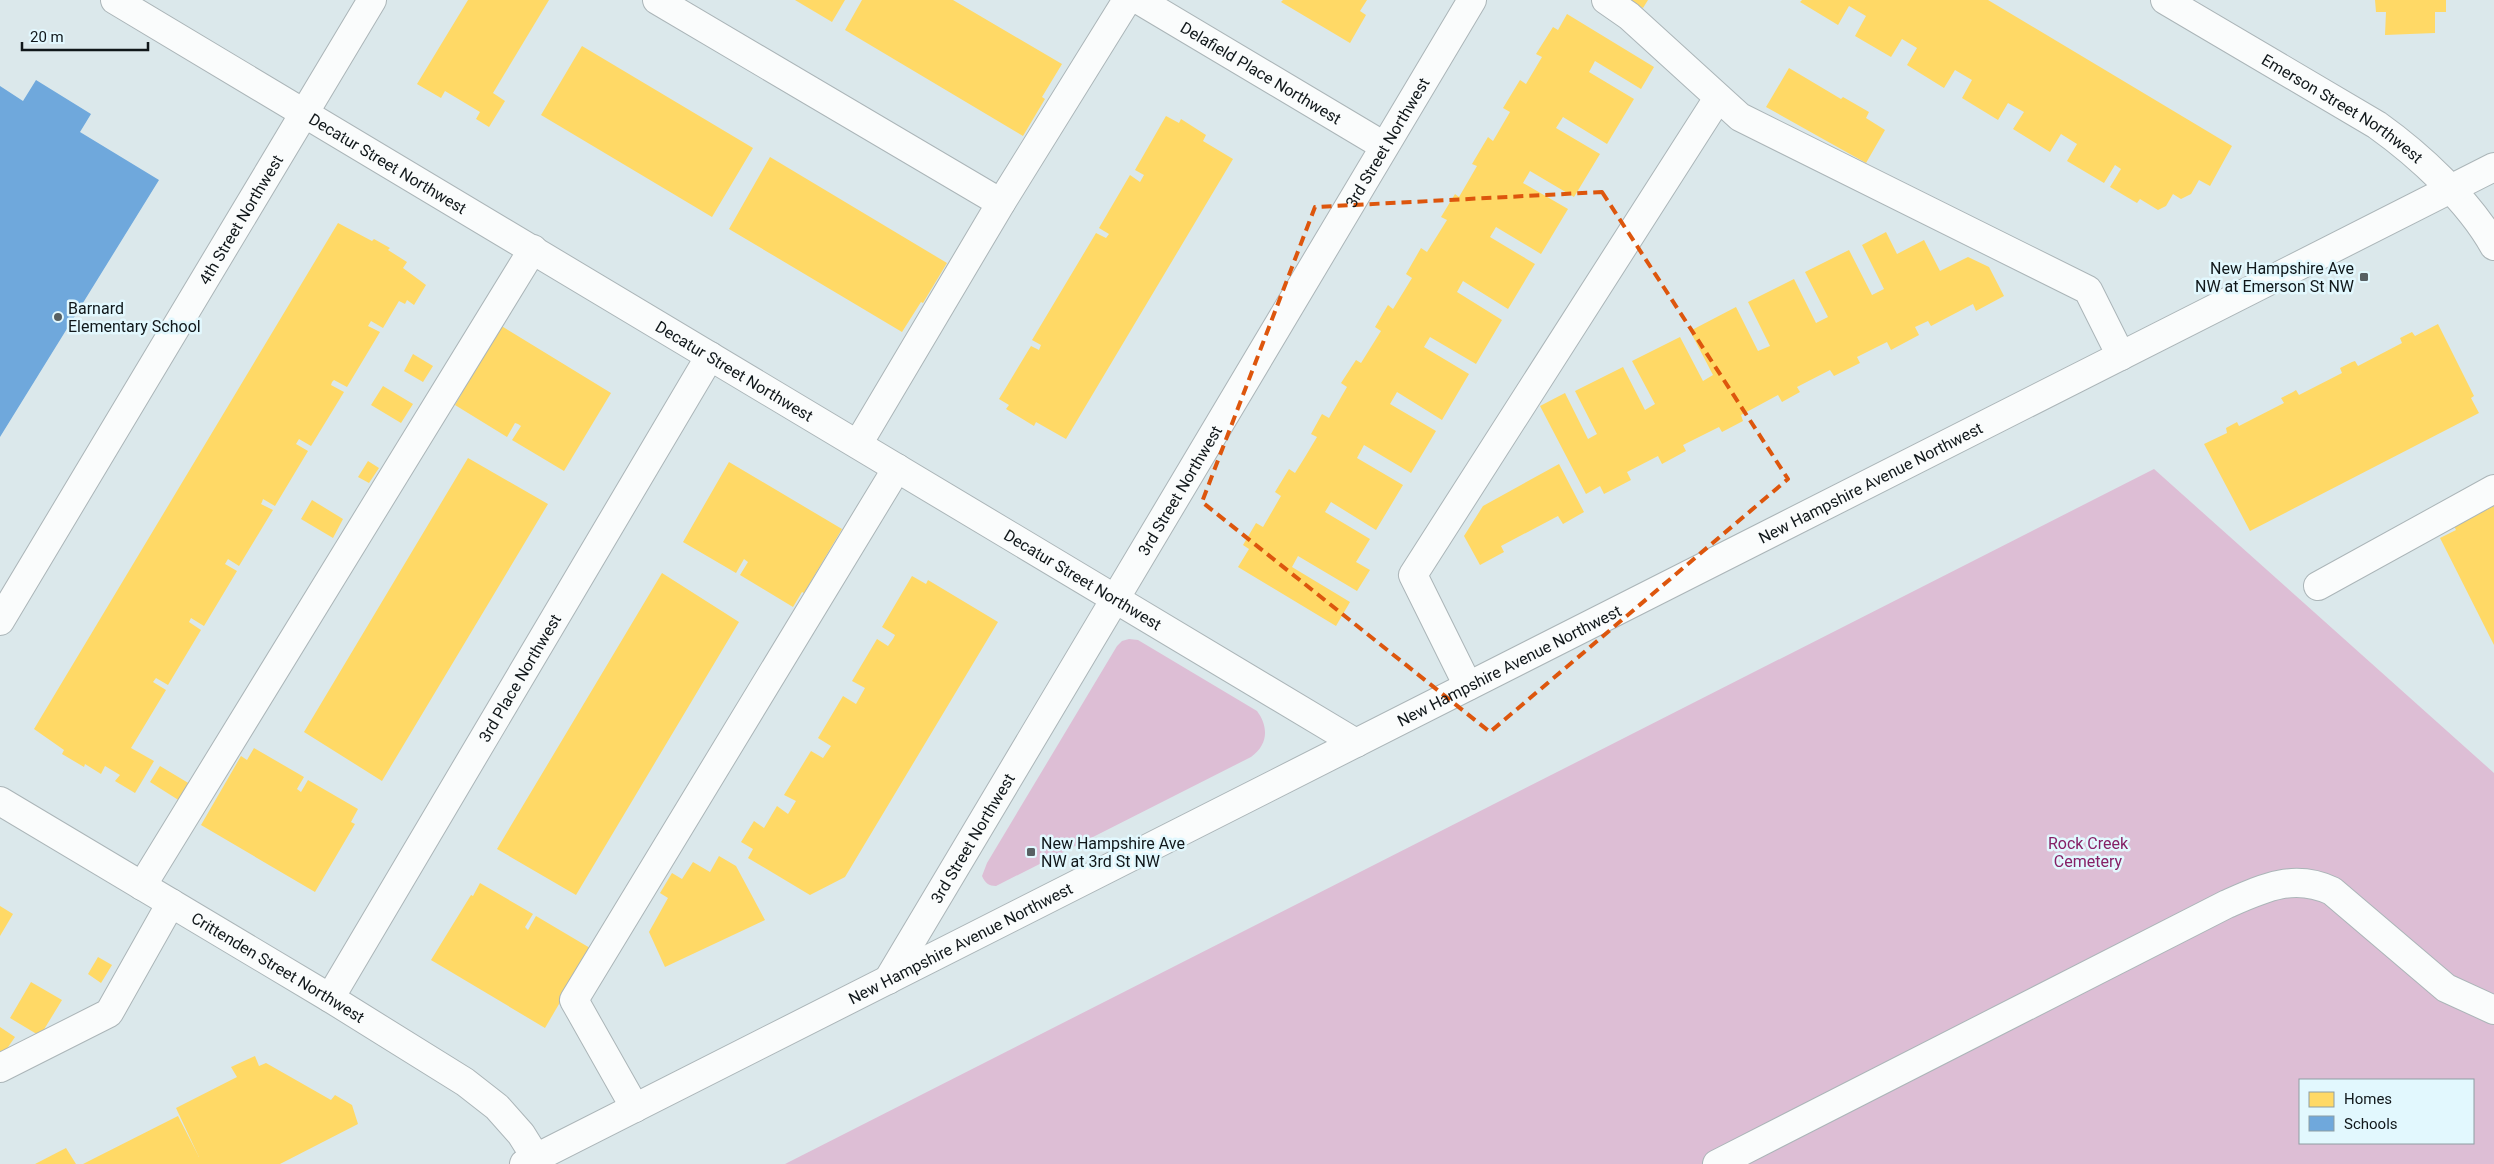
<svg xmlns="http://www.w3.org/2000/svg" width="2494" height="1164" font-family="Roboto,sans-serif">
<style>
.green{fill:#ddbed5;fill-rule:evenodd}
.homes{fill:#ffd966}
.schools{fill:#6fa8dc}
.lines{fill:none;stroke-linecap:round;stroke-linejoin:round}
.minor-casing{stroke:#abb5b8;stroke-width:30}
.major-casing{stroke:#abb5b8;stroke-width:30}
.minor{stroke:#fafcfc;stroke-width:28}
.major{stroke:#fafcfc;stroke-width:28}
.marked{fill:none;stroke:#dd560d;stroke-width:4;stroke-dasharray:10 6;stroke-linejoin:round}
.poi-dot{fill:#576063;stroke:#e2f8fe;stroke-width:2}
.labels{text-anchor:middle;stroke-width:5;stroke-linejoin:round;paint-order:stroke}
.street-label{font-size:16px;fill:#10171a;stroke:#e2f8fe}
.poi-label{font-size:16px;fill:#10171a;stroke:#e2f8fe;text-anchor:start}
.park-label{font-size:16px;fill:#862066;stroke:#e2f8fe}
</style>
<rect width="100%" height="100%" fill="#dbe8eb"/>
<!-- green -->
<path class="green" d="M2154 469 2494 773V1164H785ZM2300 1080H2473V1143H2300Z
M1129 639 1138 640 1257 711C1269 727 1268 745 1251 757L996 886C989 886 985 883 982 876L987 863 1117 646 1122 641Z"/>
<!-- homes -->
<path class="homes" d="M468 0H549L493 93 505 101 489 127 476 119 480 112 445 91 441 98 417 84Z
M795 0H845L832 22Z
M862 0H953L1062 64 1042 97 1045 99 1023 136 845 30Z
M1283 0H1367L1360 11 1366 15 1350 43 1281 2Z
M1629 0H1648L1643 8Z
M1802 0H1988L2232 146 2210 186 2199 180 2191 194 2181 199 2173 194 2166 206 2158 210 2140 199 2137 203 2110 187 2121 169 2115 165 2104 183 2067 161 2077 144 2061 134 2050 152 2013 129 2024 112 2008 103 1998 120 1962 98 1972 80 1955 70 1944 88 1907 65 1917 48 1902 39 1891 57 1855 36 1866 16 1849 6 1838 25 1800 2Z
M2375 0H2446V12H2435V33L2385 35 2386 12H2376Z
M1567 14 1654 67 1641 89 1595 61 1589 72 1634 99 1607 144 1563 117 1556 128 1600 154 1574 197 1530 171 1523 183 1568 209 1541 254 1496 227 1490 237 1535 264 1508 309 1463 281 1457 292 1502 320 1476 364 1430 337 1424 347 1469 374 1442 420 1397 392 1390 404 1436 431 1411 473 1364 445 1357 458 1403 485 1376 530 1331 502 1325 512 1370 539 1356 562 1370 570 1357 591 1298 556 1292 567 1350 602 1336 626 1238 567 1249 549 1243 545 1256 523 1263 527 1281 496 1275 492 1289 469 1295 473 1305 457 1317 437 1311 434 1322 414 1329 418 1347 387 1341 383 1356 360 1361 363 1381 331 1375 327 1388 305 1393 309 1412 278 1406 274 1421 248 1427 252 1447 220 1441 217 1455 194 1459 197 1477 166 1472 164 1488 137 1493 141 1510 112 1503 108 1520 80 1526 84 1542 57 1536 54 1553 27 1558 30Z
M582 46 753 148 712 217 541 115Z
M1789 68 1841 99 1843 97 1869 112 1866 118 1885 130 1866 163 1766 107Z
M1166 116 1179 123 1181 119 1206 135 1203 141 1233 159 1066 439 1036 422 1034 426 1006 409 1009 405 999 399 1031 346 1039 350 1041 345 1032 340 1096 233 1106 238 1109 234 1099 228 1130 175 1140 182 1144 175 1135 170Z
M770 157 947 263 923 303 921 302 902 332 729 229Z
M338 223 372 241 374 239 390 248 388 250 407 262 403 268 426 285 414 305 407 300 405 304 399 301 383 328 371 321 368 326 380 332 347 387 334 380 332 382 331 385 344 392 311 446 299 439 296 444 308 451 275 506 263 499 262 502 261 504 273 510 239 566 228 559 225 564 237 571 204 626 191 618 189 622 201 630 168 685 156 678 153 682 166 690 131 748 154 761 135 793 115 781 120 775 105 766 101 774 85 764 84 767 62 754 64 750 34 729Z
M1886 232 1897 254 1924 240 1940 271 1968 257 1989 267 2004 296 1976 311 1973 304 1931 326 1928 321 1915 327 1919 335 1891 350 1887 342 1857 357 1860 363 1834 376 1830 370 1797 387 1800 392 1782 402 1778 395 1741 415 1743 421 1722 432 1719 427 1683 445 1686 451 1662 464 1658 456 1627 472 1631 480 1604 494 1600 486 1586 494 1540 406 1565 393 1588 439 1597 434 1575 391 1623 367 1645 410 1655 404 1632 361 1680 337 1703 381 1713 375 1690 331 1736 307 1758 351 1770 346 1748 302 1794 279 1816 323 1828 317 1805 272 1849 250 1872 295 1884 289 1862 245Z
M2438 324 2474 396 2471 398 2479 413 2250 531 2204 444 2227 433 2226 428 2237 422 2239 426 2284 403 2281 398 2293 392 2296 390 2299 395 2342 373 2340 368 2352 362 2355 361 2358 366 2402 343 2400 338 2412 332 2415 336Z
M500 325 611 393 564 471 512 440 521 426 518 424 515 423 507 437 455 405 462 393 460 391Z
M413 354 433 366 423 382 404 371Z
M383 386 413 404 401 423 371 405Z
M468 458 548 504 382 781 304 732Z
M368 461 379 468 369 483 358 477Z
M729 462 842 529 804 593 802 592 793 607 740 575 748 562 744 559 736 573 683 542Z
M1559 464 1584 512 1563 524 1558 516 1501 546 1504 552 1480 565 1464 536 1483 506Z
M312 500 343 519 333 538 301 519Z
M2494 506V645L2440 538 2456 530 2454 526Z
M662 573 739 622 576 895 497 849Z
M912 576 926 584 928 580 998 622 845 877 810 895 748 858 753 849 741 842 754 821 764 828 777 806 788 814 796 801 784 795 811 751 823 758 831 746 818 738 843 696 856 704 865 688 852 681 877 639 888 646 893 639 895 635 882 627Z
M254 748 304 777 297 789 301 792 308 780 358 809 351 822 355 824 315 892 201 825 241 756 247 760Z
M160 766 190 784 180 801 150 782Z
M719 856 736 866 765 920 665 967 649 932 668 898 660 893 672 873 682 879 693 862 710 872Z
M480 883 533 914 525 927 528 930 536 916 590 948 581 961 583 963 545 1028 431 960 471 895 473 896Z
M0 906 13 914 0 936Z
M98 957 112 965 101 983 88 974Z
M31 982 62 1000 40 1036 10 1018Z
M0 1027 15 1037 4 1053 0 1051Z
M255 1056 259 1066 266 1063 331 1100 335 1095 352 1105 358 1124 280 1164H83L178 1116 199 1157 176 1108 237 1077 231 1067Z
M66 1148 76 1164H35Z"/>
<!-- schools -->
<path class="schools" d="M36 80 91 114 80 132 159 180 0 437V86L23 101Z"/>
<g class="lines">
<!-- minor casing -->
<g class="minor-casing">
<g id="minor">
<path id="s1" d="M115 0 1356 743"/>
<path d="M657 0 1001 203"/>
<path id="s2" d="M1139 0 1384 146"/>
<path d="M1606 0 1629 16 1740 117 2088 290 2121 356"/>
<path id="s3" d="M2165 0 2377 125C2419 155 2469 201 2494 246"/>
<path d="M858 444 1001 203 1127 0"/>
<path d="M2318 586 2494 489"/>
<path id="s4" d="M0 621 372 0"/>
<path d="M1468 686 1413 575 1718 98"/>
<path id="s5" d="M0 801 330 998 465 1082 497 1107 521 1134 536 1158"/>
<path d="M142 886 533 249"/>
<path id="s6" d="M888 980 1472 0"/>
<path id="s7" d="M330 998 710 356"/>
<path d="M0 1068 109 1013 171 903"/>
<path d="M635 1108 574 1000 897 468"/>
<path d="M1717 1164 2227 904C2263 888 2294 873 2332 891L2446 988 2494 1010"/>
</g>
</g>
<!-- major casing -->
<g class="major-casing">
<g id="major">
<path id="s8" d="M524 1164 2494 167"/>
</g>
</g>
<!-- minor -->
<use href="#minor" class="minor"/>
<!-- major -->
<use href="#major" class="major"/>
</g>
<!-- marked area -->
<path class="marked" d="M1602 192 1788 479 1490 732 1202 502 1315 207Z"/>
<!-- markers -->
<g class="poi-dot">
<rect x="2359" y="272" width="10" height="10" rx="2.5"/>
<circle cx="58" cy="317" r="5"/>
<rect x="1026" y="847" width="10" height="10" rx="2.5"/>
</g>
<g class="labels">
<!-- street labels -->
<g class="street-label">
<text dy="6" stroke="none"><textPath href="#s2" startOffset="142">Delafield Place Northwest</textPath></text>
<text dy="6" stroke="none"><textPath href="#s3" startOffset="208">Emerson Street Northwest</textPath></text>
<text dy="6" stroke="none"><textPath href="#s6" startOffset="975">3rd Street Northwest</textPath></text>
<text dy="6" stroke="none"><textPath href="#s1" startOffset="318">Decatur Street Northwest</textPath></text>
<text dy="6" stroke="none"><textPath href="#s4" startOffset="468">4th Street Northwest</textPath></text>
<text dy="6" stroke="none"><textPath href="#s1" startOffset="722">Decatur Street Northwest</textPath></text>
<text dy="6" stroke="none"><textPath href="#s8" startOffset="1509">New Hampshire Avenue Northwest</textPath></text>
<text dy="6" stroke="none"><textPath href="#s6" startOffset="570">3rd Street Northwest</textPath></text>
<text dy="6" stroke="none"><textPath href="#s1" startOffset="1128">Decatur Street Northwest</textPath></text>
<text dy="6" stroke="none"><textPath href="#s8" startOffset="1104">New Hampshire Avenue Northwest</textPath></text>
<text dy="6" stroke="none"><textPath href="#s7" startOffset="372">3rd Place Northwest</textPath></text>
<text dy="6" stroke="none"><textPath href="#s6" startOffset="165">3rd Street Northwest</textPath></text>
<text dy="6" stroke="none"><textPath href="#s8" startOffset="489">New Hampshire Avenue Northwest</textPath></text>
<text dy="6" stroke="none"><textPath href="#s5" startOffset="324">Crittenden Street Northwest</textPath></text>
</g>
<!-- poi labels -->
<g class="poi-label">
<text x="2354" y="274" text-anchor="end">New Hampshire Ave<tspan x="2354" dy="18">NW at Emerson St NW</tspan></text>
<text x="68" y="314">Barnard<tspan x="68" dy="18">Elementary School</tspan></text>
<text x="1041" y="849">New Hampshire Ave<tspan x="1041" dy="18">NW at 3rd St NW</tspan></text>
</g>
<!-- park labels -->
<g class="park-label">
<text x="2088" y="849">Rock Creek<tspan x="2088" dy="18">Cemetery</tspan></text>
</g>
</g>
<!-- legend -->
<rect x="2299" y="1079" width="175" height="65" fill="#e2f8fe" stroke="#8e9ea3"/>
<rect x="2309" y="1092" width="25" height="15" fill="#ffd966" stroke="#8e9ea3"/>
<text x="2344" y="1104" font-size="15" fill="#10171a">Homes</text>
<rect x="2309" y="1116" width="25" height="15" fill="#6fa8dc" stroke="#8e9ea3"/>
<text x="2344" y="1129" font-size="15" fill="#10171a">Schools</text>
<!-- scale -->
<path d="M22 42v8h126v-8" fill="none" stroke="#10171a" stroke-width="2.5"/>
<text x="30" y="42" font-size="15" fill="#10171a" stroke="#e2f8fe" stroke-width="4" paint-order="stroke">20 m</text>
</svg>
